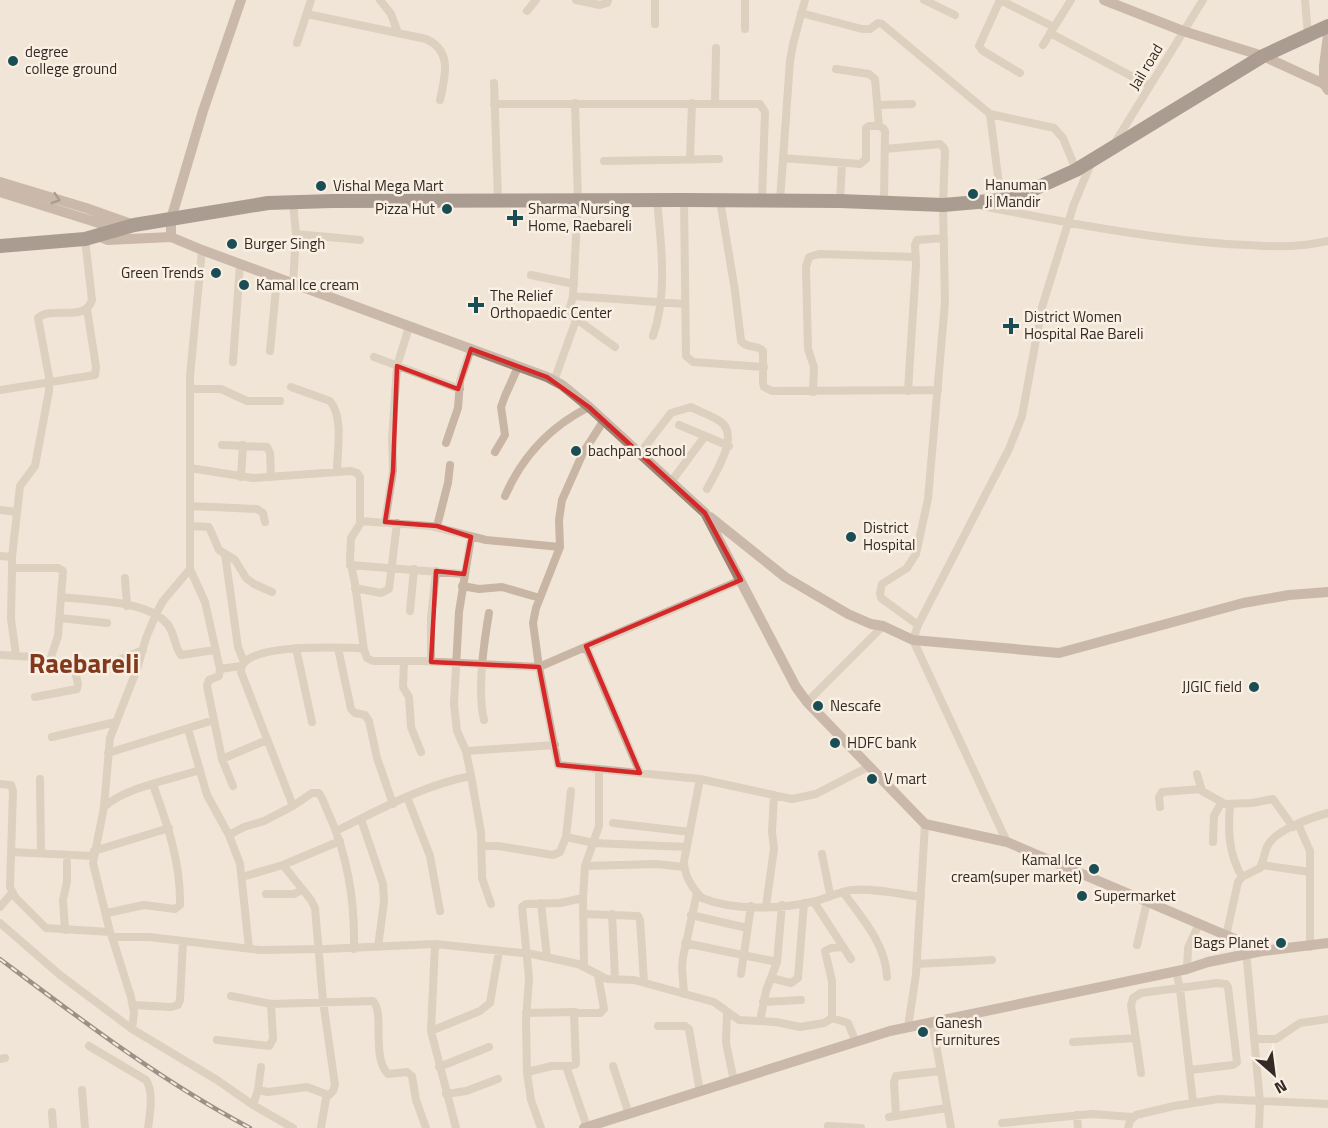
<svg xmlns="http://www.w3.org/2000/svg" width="1328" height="1128" font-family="'Titillium Web',sans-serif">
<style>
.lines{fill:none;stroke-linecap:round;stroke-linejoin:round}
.street{stroke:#c8b5a3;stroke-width:8}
.secondary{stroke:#9c8475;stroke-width:10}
.highway{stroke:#54443c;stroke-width:14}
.rail-casing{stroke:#332a25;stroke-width:4.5}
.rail{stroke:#f9efe2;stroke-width:2;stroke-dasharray:7;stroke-linecap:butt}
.oneway{stroke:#52453d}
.marked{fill:none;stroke:#d62828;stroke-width:4.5;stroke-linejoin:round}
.poi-dot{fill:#1b4e54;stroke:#f9efe2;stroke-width:2}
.labels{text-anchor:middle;stroke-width:5;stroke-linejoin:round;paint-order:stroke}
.poi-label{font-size:15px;fill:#332a25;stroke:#f9efe2;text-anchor:start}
.street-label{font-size:15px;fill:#332a25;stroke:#f9efe2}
.town-label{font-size:27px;font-weight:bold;fill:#823a1e;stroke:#f9efe2}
</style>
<rect width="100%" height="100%" fill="#f1e5d7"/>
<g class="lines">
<!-- street -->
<path class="street" d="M380 0 391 14 398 33
M576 0 600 5 607 3 608 0
M655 0V24
M924 0 955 15
M1000 0 979 46 983 51 1020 73
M1000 0 1054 27
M1305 0 1308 35
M527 11 536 0
M801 13 862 29H870L878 23 882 24 990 114 1054 128 1063 138 1076 170
M307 14 426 39C453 51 445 77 440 100
M745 29V0
M1050 33 1150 86
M297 43 311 0
M1043 45 1071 0
M836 69 869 74 875 79 879 126 883 128 885 131 884 202
M494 83 498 200
M575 103 578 201 573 296 685 304
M715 103 716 48
M494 104H760L765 112 762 200
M877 105 912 104
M990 114 1001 200
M1114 144 1203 0
M885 149 940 144 944 148 945 151 943 205 945 302 928 499 916 554 907 568 882 584 880 593 881 598 918 625
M783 158 860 164 866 159V128L869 126H879
M690 159 692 103
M604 161 719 159
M684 200 686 356 693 362 764 367
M720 200 735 291 741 341C747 349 757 344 763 351V383L764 387 772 391 938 390
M780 201 790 61 793 44 805 0
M840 201 842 163
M293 202 296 234 293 284
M982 206C1063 222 1145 238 1227 244 1261 246 1295 249 1328 241
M296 234 360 240
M202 250 190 376V569L163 601 156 614 146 638 137 669 110 738 104 807 93 863 110 932 112 937H149L260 950 325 949 435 944 431 1031 456 1128
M531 275 574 284
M573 296 569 311 571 315 615 347
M653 336C668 294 661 244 657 200
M270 351 277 278
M374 357 460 389
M233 362 240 264
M554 381 576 320
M291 387 330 401C344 418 337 450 337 472
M190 389H221L247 401H280
M0 390 95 375 96 367 87 309
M908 391 916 265 915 245 917 240 944 238
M813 392 814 367 808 349 806 267 809 257 819 254 916 257
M604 420 583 453 562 500 559 520 560 547 536 608 533 623 539 667 583 648 588 651 640 773
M679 425 729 446
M446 443 458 408 460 381 471 349
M222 445 267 447 270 453 271 477
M495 452 505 435 501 407 505 396 518 367
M640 453 671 413 691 407C700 412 713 416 721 422 740 436 715 473 707 489
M190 468 253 478 351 471 357 473 360 477V524L351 538 350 560 355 584 364 650
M241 477 243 445
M671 482 705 436
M505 496C522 457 551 426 589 407
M190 506 257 509 263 513 265 522
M0 510 17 512
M360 521 431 526 486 540 560 547
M385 522 393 471 392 439 397 366 409 327
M190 526 209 527 219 550 235 560 246 578 254 584 272 592
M437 526 448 483 450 465
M225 554 238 647 244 662
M0 556 12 557
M350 565 464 574
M12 568 11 619 16 655
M190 569 205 602 220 669 219 676 209 680 207 686 222 759 233 786
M125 578 127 606
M462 586 479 589 502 587 540 598
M355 588 381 593 389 589 397 523
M62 597C92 601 149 600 168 625 175 634 174 646 181 655L215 650
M410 611 414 569
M60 618 107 623
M296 648 312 722
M338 648 351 709 355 713 365 715 369 721 377 758 393 804
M583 648 741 580
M0 655 35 657 67 671H75L100 668 143 650
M404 661 403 687 409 697 411 727 421 752
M431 662V618L436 571
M49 663 58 636 63 571 58 568H12V557L20 486 35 466 49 391V377L38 318C52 305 85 323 92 300L85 239
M220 669 241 666
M35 697 77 689 78 684 75 671
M807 702 883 626
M484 720C477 691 484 642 489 613
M188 729 207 795 229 835 240 864 249 948
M52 737 116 722
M466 751 457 731 454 704 459 612 471 537
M108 753 214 720
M222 759 267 740
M1197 774 1202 791 1225 804 1252 803 1273 799 1293 827
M471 776 481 832 482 878 491 904
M40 779 41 853
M700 779 684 861C684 875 692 888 702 898 734 911 779 909 812 902 826 899 837 892 852 890 875 888 899 894 921 897
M0 784 11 785 13 791 10 887 15 897 46 928 110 932
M407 797 430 856 440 911
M1230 804C1228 831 1228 852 1242 877
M104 807C124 788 172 779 200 770
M1160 807 1159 797 1162 792 1201 789
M361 819 383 884 384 902 378 947
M613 823 690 832
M1298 824 1310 851V947
M336 831C379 810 423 785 471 776L466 751 555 745
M229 835 244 827 264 821 293 806
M566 837 594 843 687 847
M1007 842 913 640 918 625 1009 449 1022 416 1042 307 1074 204 1092 161
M1213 842 1214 816 1221 803
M482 846H498L553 855 560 852 566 837 571 791
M94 851 169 828
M11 852 93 856
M822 854 830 894
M283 865 340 841
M1261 865 1310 872
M585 866 656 864 684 867
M242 877 283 865 311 900 315 908 323 1001 335 1085 333 1091 326 1098 321 1128
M843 892C861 917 886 944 887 977
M266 894H294L302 890
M814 902 851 959
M541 903 547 957
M766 906 774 849 772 832 774 795
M0 907 12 893
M107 913 144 905 175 909 180 905C181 863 167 823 153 785
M583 914 638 916 640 920 644 982
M612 914 615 978
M691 915 747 928
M0 923 60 975 132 1029 134 1013 131 997 112 937
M65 930 63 900 67 881V862
M1226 936 1238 882 1242 877 1260 868C1264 861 1264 852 1268 845 1276 830 1312 817 1328 813
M685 943 777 962
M435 944 532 954 578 964 607 979 634 980 714 1002 739 1020 776 1022 800 1027 824 1023 832 1018V981L825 951 831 948 843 947
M1137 945 1147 902
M354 949C355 903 349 861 331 819 327 811 324 801 319 793H312L293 806 241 672C239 642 338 648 359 648L364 650 367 658 373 661H422L539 667 558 765 700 779 792 799 816 794 868 767
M1246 950 1260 1102 1259 1128
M917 964 992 960
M584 967 583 898 585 866 599 826V769
M1187 969 1188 948 1199 924
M1176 971 1180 989 1193 1102
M741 974 751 906
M771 978 791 983 798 978 804 903
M684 994 682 967 683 957 697 893
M231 996 271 1004 373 1001C385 1013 371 1057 388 1074L407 1072 412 1076 416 1100 426 1128
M763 1002 801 1000
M133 1005 171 1007 178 1005 180 1000 183 941
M526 1013 575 1012
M727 1013 726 1043 734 1081
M832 1018 848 1023 856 1042
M760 1021 766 991 777 962 782 905
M932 1022 951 1128
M658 1026H685L689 1029 700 1092
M908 1027 916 974 925 824
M132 1029 217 1080 253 1105 293 1128
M431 1031 480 1011 490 1003 499 951
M1255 1039H1276L1300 1023 1328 1019
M217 1040 269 1046 273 1039 271 1004
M1073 1042 1136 1038
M89 1046 146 1080C154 1092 150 1114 148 1128
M0 1059 5 1058
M566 1066 587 1127
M613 1066 629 1114
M439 1067 489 1047
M527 1072 552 1066H570L576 1064 574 1013H600L604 1009 598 975
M1141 1073 1131 1005 1133 998 1141 993 1217 983 1226 984 1228 987 1237 1062 1233 1065 1190 1070
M82 1090 85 1128
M258 1090 268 1092 307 1087 328 1095
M446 1094 466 1091 498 1079
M253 1105 258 1090 261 1067
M52 1112 53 1128
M1077 1115 1078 1128
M896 1116 894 1082 896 1076 940 1071
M889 1117 947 1108
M1002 1123 1092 1114 1132 1117
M828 1126 861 1128
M541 1128 531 1100 527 1073 526 1021 529 978 522 907 526 904 560 903 583 898
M1128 1128 1130 1121 1136 1115 1174 1106 1219 1099 1328 1104"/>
<!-- secondary -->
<path class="secondary" d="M241 0 203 111 171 219V237L202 250 547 377 562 385 589 407 705 513 796 687 807 702 925 824 1007 842 1263 951 1328 943
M1104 0 1183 31 1263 56 1324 84 1328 90
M1324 84V66L1328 35
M0 182 86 208 134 225
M0 192 121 230
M98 236 108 240 171 237
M710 517 785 577 848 614 871 624 883 626 913 640 1059 653 1243 603 1289 595 1328 592
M584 1128 890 1031 1187 969 1208 962 1262 951"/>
<!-- highway -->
<path class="highway" d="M0 246 85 239 134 225 268 203 332 201 684 200 840 201 943 205 1001 200 1032 190 1076 170 1263 56 1328 26"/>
<!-- rail casing -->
<g class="rail-casing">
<path id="rail" d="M0 959C80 1019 161 1081 250 1128"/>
</g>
<!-- rail -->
<use href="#rail" class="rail"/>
</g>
<!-- one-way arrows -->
<defs><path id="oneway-chevron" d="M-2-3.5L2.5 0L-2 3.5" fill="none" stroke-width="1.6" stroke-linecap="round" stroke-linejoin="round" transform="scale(1.5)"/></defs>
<use class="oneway" href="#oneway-chevron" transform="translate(56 199) rotate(17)"/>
<!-- marked area -->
<path d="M0 0H1328V1128H0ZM471 349 547 377 589 407 705 513 741 580 586 646 640 773 558 765 539 667 431 662 436 571 464 574 471 537 437 526 385 522 393 471 397 366 458 389Z" fill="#f1e5d7" fill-opacity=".55" fill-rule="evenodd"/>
<path class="marked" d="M471 349 547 377 589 407 705 513 741 580 586 646 640 773 558 765 539 667 431 662 436 571 464 574 471 537 437 526 385 522 393 471 397 366 458 389Z"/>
<!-- markers -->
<g class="poi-dot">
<circle cx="13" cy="61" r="6"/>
<circle cx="321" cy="186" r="6"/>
<circle cx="973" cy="194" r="6"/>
<circle cx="447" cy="209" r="6"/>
<path d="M512 209h6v6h6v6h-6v6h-6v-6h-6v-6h6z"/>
<circle cx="232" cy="244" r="6"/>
<circle cx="216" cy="273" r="6"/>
<circle cx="244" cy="285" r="6"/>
<path d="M473 296h6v6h6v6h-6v6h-6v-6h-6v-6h6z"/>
<path d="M1008 317h6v6h6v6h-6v6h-6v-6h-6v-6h6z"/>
<circle cx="576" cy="451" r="6"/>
<circle cx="851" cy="537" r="6"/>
<circle cx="1254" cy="687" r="6"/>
<circle cx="818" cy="706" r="6"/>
<circle cx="835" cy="743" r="6"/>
<circle cx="872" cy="779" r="6"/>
<circle cx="1094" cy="869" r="6"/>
<circle cx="1082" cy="896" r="6"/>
<circle cx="1281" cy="943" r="6"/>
<circle cx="923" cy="1032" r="6"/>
</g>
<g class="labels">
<!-- poi labels -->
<g class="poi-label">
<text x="25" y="57">degree<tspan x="25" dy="17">college ground</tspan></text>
<text x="985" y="190">Hanuman<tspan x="985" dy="17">Ji Mandir</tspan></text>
<text x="333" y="191">Vishal Mega Mart</text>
<text x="435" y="214" text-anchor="end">Pizza Hut</text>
<text x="528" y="214">Sharma Nursing<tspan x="528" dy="17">Home, Raebareli</tspan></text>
<text x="244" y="249">Burger Singh</text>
<text x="204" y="278" text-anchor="end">Green Trends</text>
<text x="256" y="290">Kamal Ice cream</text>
<text x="490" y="301">The Relief<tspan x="490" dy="17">Orthopaedic Center</tspan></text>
<text x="1024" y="322">District Women<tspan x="1024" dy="17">Hospital Rae Bareli</tspan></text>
<text x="588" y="456">bachpan school</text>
<text x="863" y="533">District<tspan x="863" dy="17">Hospital</tspan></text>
<text x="1242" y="692" text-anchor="end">JJGIC field</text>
<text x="830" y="711">Nescafe</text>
<text x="847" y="748">HDFC bank</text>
<text x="884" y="784">V mart</text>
<text x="1082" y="865" text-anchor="end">Kamal Ice<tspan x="1082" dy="17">cream(super market)</tspan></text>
<text x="1094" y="901">Supermarket</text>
<text x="1269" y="948" text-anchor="end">Bags Planet</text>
<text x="935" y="1028">Ganesh<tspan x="935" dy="17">Furnitures</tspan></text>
</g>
<!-- street labels -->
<g class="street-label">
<text transform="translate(1146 67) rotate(-59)" y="5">Jail road</text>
</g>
<!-- town labels -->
<g class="town-label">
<text x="84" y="673">Raebareli</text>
</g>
</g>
<!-- north arrow -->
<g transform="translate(1274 1074) rotate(152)" stroke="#f9efe2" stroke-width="4.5" paint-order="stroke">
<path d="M0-4.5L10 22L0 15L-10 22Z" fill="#332a25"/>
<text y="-9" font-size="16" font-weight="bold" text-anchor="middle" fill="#332a25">N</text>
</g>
</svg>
